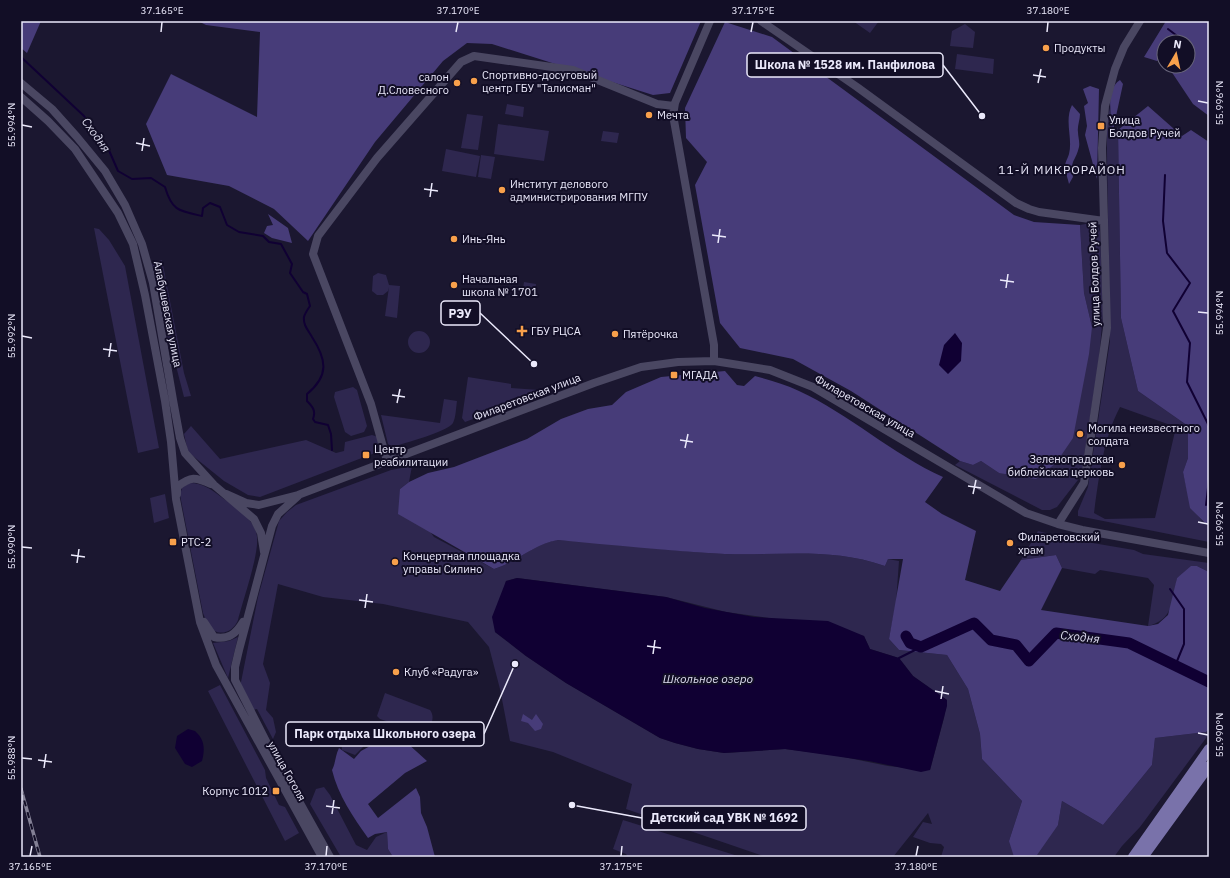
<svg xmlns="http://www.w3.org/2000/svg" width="1230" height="878" font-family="'IBM Plex Sans',sans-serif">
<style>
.green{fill:#2e274f;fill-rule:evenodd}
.forest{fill:#473c79}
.water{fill:#100033}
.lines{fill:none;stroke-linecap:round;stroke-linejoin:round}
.stream{stroke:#100033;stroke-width:2}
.river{stroke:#100033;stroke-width:11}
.minor{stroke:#4a4762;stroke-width:8}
.major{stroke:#7972aa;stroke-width:10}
.rail-casing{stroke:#838095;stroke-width:3.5}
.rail{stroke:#120e26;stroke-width:2;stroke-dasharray:6;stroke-linecap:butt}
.ticks{fill:none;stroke:#ebe9fb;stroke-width:1.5}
.poi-dot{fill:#f8a04b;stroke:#120e26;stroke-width:1.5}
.labels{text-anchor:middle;stroke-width:4;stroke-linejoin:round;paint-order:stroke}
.poi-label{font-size:11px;fill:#ebe9fb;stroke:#120e26;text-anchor:start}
.street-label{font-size:11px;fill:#ebe9fb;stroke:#120e26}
.water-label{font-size:12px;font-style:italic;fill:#dddcef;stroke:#120e26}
.neighbourhood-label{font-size:12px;letter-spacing:1px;fill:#ebe9fb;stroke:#120e26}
.leader{fill:none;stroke:#ebe9fb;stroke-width:1.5}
.callout-dot{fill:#ebe9fb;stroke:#120e26;stroke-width:1.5}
.callout{fill:#120e26;stroke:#ebe9fb;stroke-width:1.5}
.callout-label{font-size:12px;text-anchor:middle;font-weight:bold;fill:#ebe9fb}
.neatline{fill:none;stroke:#ebe9fb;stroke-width:1.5}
.ticks-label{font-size:10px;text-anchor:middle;fill:#ebe9fb}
</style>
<rect width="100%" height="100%" fill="#1b1730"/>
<!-- green -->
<path class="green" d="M853 21H879L870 33Z
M965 24 975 32 973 48 950 46 952 31Z
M957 54 994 59 993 74 955 69Z
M507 104 524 107 523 117 505 114Z
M1110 108 1115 135 1118 127V130L1121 318 1138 391 1188 426V458L1183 472 1191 508 1206 525H1209V542L1078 516V511L1088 487 1110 341 1107 153V120ZM1120 407 1176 427 1155 518 1105 519 1094 513C1099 478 1103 439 1120 407Z
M467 114 483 116 478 150 461 148Z
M498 124 549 131 544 161 494 154Z
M603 131 619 133 617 143 601 141Z
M446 149 480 156 476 177 442 171Z
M481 155 495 157 491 179 478 177Z
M1091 223 1098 227 1100 232 1103 313 1099 359 1081 476 1057 507 1050 510H1042L955 465 960 461 973 465 981 461 999 473 1092 327 1084 293 1080 225Z
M94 228 99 229 109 240 125 266 159 448 138 453Z
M162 260 184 373 191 396 184 397 176 366 168 344 152 263Z
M378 273 386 275 389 285 400 286 397 318 385 316 389 287 388 291 383 295H377L372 291 373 276Z
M524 282 536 284 535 297 522 295Z
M408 342a11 11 0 1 1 22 0a11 11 0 1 1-22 0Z
M468 377 511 384V388L539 390 538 395 465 422 462 418Z
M353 387 357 390 367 426 364 432 351 436 345 432 334 397 335 392Z
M444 399 457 401C456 407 456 417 453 423 447 432 404 443 393 447L388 444 381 415 440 423Z
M191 426 220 459 306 440 336 453 344 451 345 442 372 435 378 437 380 451 260 497 248 495 224 481 188 452 184 434Z
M412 466 409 482 400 489 434 537 494 569C517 562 534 544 557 540 613 543 669 551 725 554 780 556 830 547 885 566L888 559 899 561 896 603 889 639 899 650 947 655 968 689 980 734 982 759 1022 801 1009 841 1058 825 1062 801 1103 825 1152 765 1155 738 1206 732 1209 729V734L1140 827 1122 846 1114 857H941L944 847 941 844 930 843 913 837 923 822 932 824 928 813 893 857H766L626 809 632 784 553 752 510 741 500 689 489 647 468 622 383 604 323 597 278 584 263 664 270 683 266 710 273 718 276 732 273 739 257 709 251 710 240 687 258 597 279 521 287 512 296 505 391 470ZM517 578 666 597 726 612 783 620 864 636 870 649 899 658 913 676 947 700 944 718 930 770 888 766 834 755 785 749 724 753 698 749 675 743 660 738 566 683 526 656 495 632 506 581Z
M189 483C204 483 212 490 224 499 237 507 256 521 257 537 259 555 243 600 238 620 233 633 217 638 208 625 206 622 205 617 203 613L180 495 182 488Z
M165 494 169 518 154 523 150 498Z
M1038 531 1069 539 1134 550 1143 554 1209 563V572L1197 566 1177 578C1173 600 1173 620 1148 626L1154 585 1148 578 1100 570 1095 574 1062 568 1056 555 1021 560Z
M238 637 228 678 213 643 229 641Z
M220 685 265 770 266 778 279 805 285 807 299 833 285 841 208 691Z
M385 693 430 710C436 718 430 726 427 735L380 719 377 716Z
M348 731 359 732 366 739 363 747 355 755 342 750 341 739Z
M324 787 330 795 356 845 367 850 376 837 387 832 388 849 393 857H341L310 804 316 789Z
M623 820 741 857H628L626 854 613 849Z"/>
<!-- forest -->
<path class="forest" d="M21 21H41L27 53 21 48Z
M198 21H701L670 93 653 95 492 44 467 43 443 61 375 142 308 241 274 209 229 186 167 175 146 124 171 74 257 117 260 32 206 25Z
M1166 21H1209V116L1193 104 1171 71 1172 66H1188V42H1164V55L1157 61 1144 57Z
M725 22 772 37 1014 215 1034 222 1080 225 1084 293 1092 327 1089 354 1073 438 1056 463 1036 479 999 473 981 461 973 465 960 461 851 391 793 359 740 348 720 323 695 185 707 162 686 138 685 108Z
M1120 80 1123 84 1113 130C1111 114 1105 90 1120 80Z
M1090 86 1099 89 1097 179 1085 135 1087 126 1084 106 1088 103 1083 89Z
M1072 105 1080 114C1080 120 1077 127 1078 132 1078 137 1080 142 1079 147 1075 163 1070 159 1073 177L1069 184C1068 179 1065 171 1065 166 1065 162 1068 158 1069 154 1073 138 1064 121 1072 105Z
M1148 106 1182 136 1191 130 1209 142V525H1207L1190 508 1183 472 1188 458V426L1138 391 1121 318 1118 130Z
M268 214 288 228 292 243 272 238 264 233 267 226 273 225Z
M725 371 737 385 744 386 755 376C770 380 785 384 799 391 849 414 892 454 943 477L925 502 942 514 976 531 965 580 1000 591 1021 560 1056 555 1062 568 1041 610 1148 626 1158 624 1168 615 1177 578 1191 566H1197L1209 572V729L1206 732 1155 738 1152 765 1103 825 1062 801 1058 825 1037 855 1014 857 1009 841 1022 801 982 759 980 734 968 689 947 655 899 650 889 639 903 559H888L885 566C830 547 781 556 725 554 669 551 613 545 558 540 534 544 517 562 494 569L398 514 400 489 409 482 428 473 454 467 527 439 561 419 588 409 612 405 626 392 661 377Z
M523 714 532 720 536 714 543 724 541 729 535 731 528 723 521 721Z
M380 731 406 742 427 761 405 773 368 804 378 818 416 788 420 797 421 813 427 827 435 857H393L388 849 387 832 375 834 368 838C353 817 338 795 332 770 336 762 335 756 339 748L354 759 361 751 372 745Z"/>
<!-- water -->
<path class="water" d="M955 333 962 343 961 361 948 374 939 365 944 345Z
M517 578 666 597 705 608 754 617 828 621 864 636 870 649 899 658 913 676 947 700V706L930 770 921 772 869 761 785 749 724 753 698 749 675 743 660 738 566 683 526 656 495 632 492 617 506 581Z
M188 729 195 731C205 740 205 749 202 761L192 767 185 764 175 748 177 736Z"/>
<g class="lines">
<!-- stream -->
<path class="stream" d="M1168 29 1185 42
M1188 44 1192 46 1188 51
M21 57 84 116 108 148 118 171 132 179 151 178 165 187C172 211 179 211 202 216L203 208 210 203 220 207 227 225 239 232 263 236 269 242 281 244 292 264 290 273 303 292 307 294 310 306C308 309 305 313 304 317 303 325 308 330 312 337 327 360 329 376 307 394V401C313 407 316 411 313 419L315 422 328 425 331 434 332 450
M1170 70 1171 66
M1165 175 1163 221 1167 253 1190 283 1173 311 1190 343 1187 382 1209 426
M1206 505 1209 479
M1170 589 1184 609V644L1175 666
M899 658 921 647"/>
<!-- river -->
<path class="river" d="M906 636 910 643 921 647 974 623 991 640 1016 645 1029 661 1056 633 1129 643 1209 682"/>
<!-- minor -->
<path class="minor" d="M710 21 675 103 673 115 714 345V361
M761 21 857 87 1016 203 1029 209 1039 212 1104 221
M21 83 52 109 77 137 105 171 125 205 142 244 153 283 173 400 180 438 185 453 214 485 254 519 261 533 264 552
M21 97 48 121 75 149 118 213 133 244 145 295 165 401 171 442 176 499 200 622 216 665 322 857
M387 461 371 404 313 254 318 236 377 158 461 62 474 56 573 70 657 104 674 106
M177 494V487C191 476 195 477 211 484
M226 494 246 503 259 505 298 495 594 383 641 367 678 362 714 361 770 370 813 387 1026 513 1058 524 1082 530 1209 553
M298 496 278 514 272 526 239 650 235 667V680L271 751 330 857
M1058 524 1084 483 1107 328 1102 148 1105 106 1115 69 1124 47 1140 21
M204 622 214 637C228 640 236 634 243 622"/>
<!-- major -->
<path class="major" d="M1133 857 1209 749
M1143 857 1209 766"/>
<!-- rail casing -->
<g class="rail-casing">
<path id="rail" d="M21 789 40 857"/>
</g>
<!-- rail -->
<use href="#rail" class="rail"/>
</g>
<!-- ticks -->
<path class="ticks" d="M161 32 162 22M456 32 458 22M751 32 753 22M1047 32 1048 22M1033 75 1046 77M1038 83 1041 69M1198 101 1208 103M22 125 32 127M136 143 150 146M142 151 144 138M424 189 438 191M430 197 432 183M712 235 726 237M718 243 720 229M1000 280 1014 282M1006 288 1008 274M1198 312 1208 313M22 336 32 338M103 349 117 351M109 357 111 343M392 395 405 397M397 403 400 389M680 440 693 442M685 448 688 434M968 486 981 488M973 494 976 480M1198 522 1208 524M22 547 32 548M71 555 85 557M77 563 79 549M359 600 373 602M365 608 367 594M647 646 661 648M653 654 655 640M935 691 949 694M941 699 943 686M1198 733 1208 735M22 758 32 759M38 760 52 762M44 768 46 754M326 806 340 808M332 814 334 800M30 856 32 846M326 856 327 846M621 856 622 846M916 856 918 846"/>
<!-- markers -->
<g class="poi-dot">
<circle cx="1046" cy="48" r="4"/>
<circle cx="474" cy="81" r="4"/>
<circle cx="457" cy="83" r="4"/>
<circle cx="649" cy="115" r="4"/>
<rect x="1097" y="122" width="8" height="8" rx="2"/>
<circle cx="502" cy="190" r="4"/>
<circle cx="454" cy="239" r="4"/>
<circle cx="454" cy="285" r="4"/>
<path d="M520 325h4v4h4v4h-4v4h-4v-4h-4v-4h4z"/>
<circle cx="615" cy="334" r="4"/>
<rect x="670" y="371" width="8" height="8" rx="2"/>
<circle cx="1080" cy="434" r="4"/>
<rect x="362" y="451" width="8" height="8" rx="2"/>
<circle cx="1122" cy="465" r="4"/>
<rect x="169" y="538" width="8" height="8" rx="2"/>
<circle cx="1010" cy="543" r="4"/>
<circle cx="395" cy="562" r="4"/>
<circle cx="396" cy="672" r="4"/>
<rect x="272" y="787" width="8" height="8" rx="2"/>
</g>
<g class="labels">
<!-- poi labels -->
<g class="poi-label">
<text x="1054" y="52">Продукты</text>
<text x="482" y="79">Спортивно-досуговый<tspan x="482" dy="13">центр ГБУ "Талисман"</tspan></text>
<text x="449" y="81" text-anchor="end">салон<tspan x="449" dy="13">Д.Словесного</tspan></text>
<text x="657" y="119">Мечта</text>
<text x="1109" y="124">Улица<tspan x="1109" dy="13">Болдов Ручей</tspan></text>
<text x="510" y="188">Институт делового<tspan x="510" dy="13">администрирования МГПУ</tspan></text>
<text x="462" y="243">Инь-Янь</text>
<text x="462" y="283">Начальная<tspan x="462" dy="13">школа № 1701</tspan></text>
<text x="531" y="335">ГБУ РЦСА</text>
<text x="623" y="338">Пятёрочка</text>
<text x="682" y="379">МГАДА</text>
<text x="1088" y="432">Могила неизвестного<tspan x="1088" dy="13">солдата</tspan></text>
<text x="374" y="453">Центр<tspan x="374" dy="13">реабилитации</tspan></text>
<text x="1114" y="463" text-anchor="end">Зеленоградская<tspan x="1114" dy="13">библейская церковь</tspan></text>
<text x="1018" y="541">Филаретовский<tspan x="1018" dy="13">храм</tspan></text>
<text x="181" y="546">РТС-2</text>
<text x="403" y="560">Концертная площадка<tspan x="403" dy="13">управы Силино</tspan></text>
<text x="404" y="676">Клуб «Радуга»</text>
<text x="268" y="795" text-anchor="end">Корпус 1012</text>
</g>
<!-- street labels -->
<g class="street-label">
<text transform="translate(1094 274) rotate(-92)" y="4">улица Болдов Ручей</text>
<text transform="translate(168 314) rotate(79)" y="4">Алабушевская улица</text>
<text transform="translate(527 397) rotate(-21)" y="4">Филаретовская улица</text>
<text transform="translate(865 406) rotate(30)" y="4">Филаретовская улица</text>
<text transform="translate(287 771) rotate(61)" y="4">улица Гоголя</text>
</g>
<!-- water labels -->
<g class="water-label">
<text transform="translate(96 135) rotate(54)" y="4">Сходня</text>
<text transform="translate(1080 637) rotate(6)" y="4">Сходня</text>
<text x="708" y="683">Школьное озеро</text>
</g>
<!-- neighbourhood labels -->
<g class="neighbourhood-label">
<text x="1062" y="174">11-Й МИКРОРАЙОН</text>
</g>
</g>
<!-- callouts -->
<path class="leader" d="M982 116L943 65M534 364L480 313M515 664L484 734M572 805L642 818"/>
<g class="callout-dot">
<circle cx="982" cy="116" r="4"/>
<circle cx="534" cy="364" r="4"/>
<circle cx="515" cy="664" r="4"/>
<circle cx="572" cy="805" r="4"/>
</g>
<g class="callout">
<rect x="747" y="53" width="196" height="24" rx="4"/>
<rect x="441" y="301" width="39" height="24" rx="4"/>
<rect x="286" y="722" width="198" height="24" rx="4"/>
<rect x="642" y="806" width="164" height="24" rx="4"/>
</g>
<g class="callout-label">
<text x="845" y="69">Школа № 1528 им. Панфилова</text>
<text x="460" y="318">РЭУ</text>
<text x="385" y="738">Парк отдыха Школьного озера</text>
<text x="724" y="822">Детский сад УВК № 1692</text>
</g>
<!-- border -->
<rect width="1230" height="878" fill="none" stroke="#120e26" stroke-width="44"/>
<!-- north arrow -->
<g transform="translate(1176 54) rotate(9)"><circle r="19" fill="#120e26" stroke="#69667b"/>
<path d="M0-3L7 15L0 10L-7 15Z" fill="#f8a04b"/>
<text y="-6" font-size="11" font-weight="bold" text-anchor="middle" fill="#ebe9fb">N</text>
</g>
<rect x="22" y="22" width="1186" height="834" class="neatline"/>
<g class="ticks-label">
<text x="162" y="14">37.165°E</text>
<text x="458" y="14">37.170°E</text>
<text x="753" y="14">37.175°E</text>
<text x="1048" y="14">37.180°E</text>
<text transform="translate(1219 103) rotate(-90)" y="4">55.996°N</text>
<text transform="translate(11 125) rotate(-90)" y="4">55.994°N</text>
<text transform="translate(1219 313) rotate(-90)" y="4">55.994°N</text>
<text transform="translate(11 336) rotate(-90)" y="4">55.992°N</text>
<text transform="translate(1219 524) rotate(-90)" y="4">55.992°N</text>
<text transform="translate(11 547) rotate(-90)" y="4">55.990°N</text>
<text transform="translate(1219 735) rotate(-90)" y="4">55.990°N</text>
<text transform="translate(11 758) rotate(-90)" y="4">55.988°N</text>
<text x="30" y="870">37.165°E</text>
<text x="326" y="870">37.170°E</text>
<text x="621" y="870">37.175°E</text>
<text x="916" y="870">37.180°E</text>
</g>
</svg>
